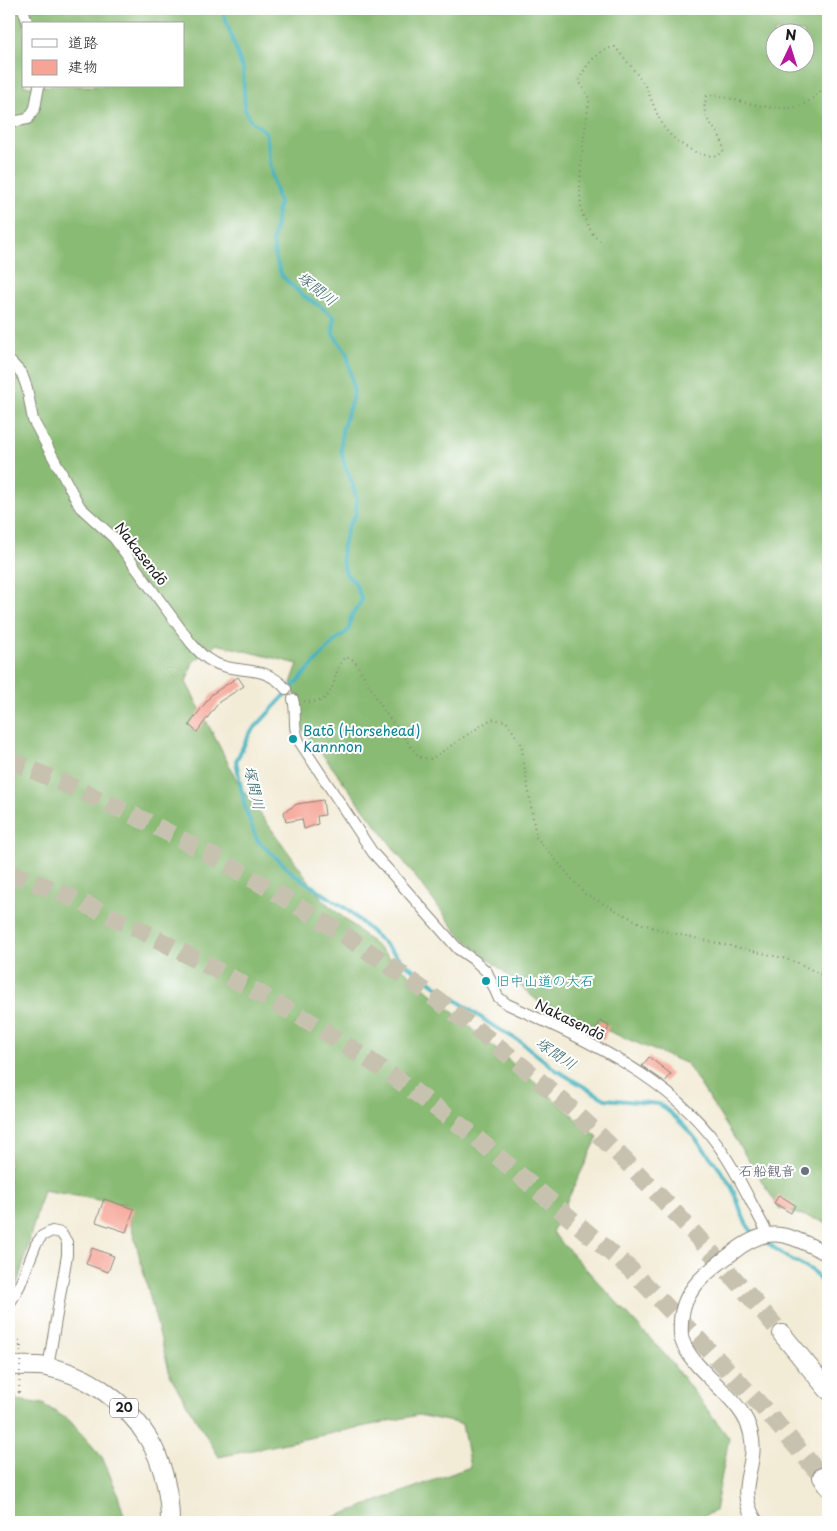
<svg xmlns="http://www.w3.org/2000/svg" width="837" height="1531" font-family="'Playpen Sans','Klee One',sans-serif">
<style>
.forest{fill:#8abb74;stroke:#536c48;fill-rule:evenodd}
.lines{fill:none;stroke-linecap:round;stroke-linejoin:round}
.stream{stroke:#44b3bf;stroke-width:4}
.building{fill:#f6a496}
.highway-tunnel{stroke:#c7c2b0;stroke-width:18;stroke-dasharray:18 9;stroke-linecap:butt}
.street-casing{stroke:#878478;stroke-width:12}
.secondary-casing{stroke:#878478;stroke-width:16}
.highway-casing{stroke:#878478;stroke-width:20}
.path{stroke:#878478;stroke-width:2;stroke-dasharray:1 4;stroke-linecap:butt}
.street{stroke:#fff;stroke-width:10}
.secondary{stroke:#fff;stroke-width:14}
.highway{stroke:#fff;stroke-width:18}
.path-bridge{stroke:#878478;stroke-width:2;stroke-dasharray:1 4;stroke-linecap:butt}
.culture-dot{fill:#0f9aa8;stroke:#fff;stroke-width:2}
.worship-dot{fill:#6b7280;stroke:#fff;stroke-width:2}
.labels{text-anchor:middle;stroke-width:4;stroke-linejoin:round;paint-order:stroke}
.shield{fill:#fff;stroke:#606060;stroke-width:1}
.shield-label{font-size:12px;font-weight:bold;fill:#1c1c1c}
.street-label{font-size:14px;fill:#1c1c1c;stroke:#fff}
.culture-label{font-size:14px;fill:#0d838f;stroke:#fff;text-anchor:start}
.worship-label{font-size:14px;fill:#5b616d;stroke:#fff;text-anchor:end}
.water-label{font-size:15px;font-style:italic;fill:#2e6065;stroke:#fff}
</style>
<rect width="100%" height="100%" fill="#fff"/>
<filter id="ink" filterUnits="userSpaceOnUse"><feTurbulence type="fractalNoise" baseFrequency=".02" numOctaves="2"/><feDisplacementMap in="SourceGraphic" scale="10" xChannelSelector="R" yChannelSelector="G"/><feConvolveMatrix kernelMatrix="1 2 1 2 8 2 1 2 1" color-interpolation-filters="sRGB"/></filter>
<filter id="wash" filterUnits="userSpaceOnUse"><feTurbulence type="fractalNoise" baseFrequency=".0096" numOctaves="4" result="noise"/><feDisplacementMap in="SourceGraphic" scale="20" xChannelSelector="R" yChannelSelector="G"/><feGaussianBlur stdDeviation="1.12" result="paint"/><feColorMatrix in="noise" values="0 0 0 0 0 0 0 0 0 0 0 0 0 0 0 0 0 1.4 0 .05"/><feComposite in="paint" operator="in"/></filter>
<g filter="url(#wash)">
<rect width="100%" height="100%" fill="#f2ebd5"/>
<!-- forest -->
<path class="forest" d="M9 9H828V1223L779 1208 687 1064 539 1002 458 933 319 750 298 724 299 704 291 683 298 664 217 644 193 662 186 682 240 786 323 900 598 1137 552 1232 667 1357 729 1438 715 1511 689 1522H321L470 1467 462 1424 418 1415 219 1457 171 1378 126 1205 43 1190 9 1316ZM24 24H184V86H24ZM774 32H804V62H774Z
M9 1399 43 1404 70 1421 102 1457 117 1492 126 1522H9Z"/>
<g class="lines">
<!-- stream -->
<path class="stream" d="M222 9 243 70 245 109 250 120 266 132 272 175 279 203 273 241 275 257 282 276 303 296 320 306 334 317 333 334 347 353 354 393 342 431 341 449 345 466 352 482 357 501 356 514 348 527 343 545 342 559 346 574 355 583 362 600 351 617 349 630 334 642 250 733 236 761 245 808 257 840 295 875 348 910 407 965 490 1024 521 1042 556 1070 605 1099 659 1104C680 1119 696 1139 712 1159 719 1168 727 1178 732 1188 740 1203 742 1225 756 1235
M764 1240 785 1256 813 1271 828 1291"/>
</g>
<g id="blocks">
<!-- building -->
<path class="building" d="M238 677 244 686 219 702 197 732 189 725 212 694Z
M323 800 325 815 317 816 318 824 304 829 302 819 286 822 284 812 297 804Z
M600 1021 609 1026 604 1039 594 1035Z
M649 1057 671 1074 665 1082 642 1066Z
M779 1195 795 1205 791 1213 774 1203Z
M104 1199 134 1209 126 1232 96 1222Z
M92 1248 114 1256 108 1272 86 1264Z"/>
</g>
</g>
<g filter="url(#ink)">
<use href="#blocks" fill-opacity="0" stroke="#878478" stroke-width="1"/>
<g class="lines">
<!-- highway-tunnel -->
<path class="highway-tunnel" d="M9 760C61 782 114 805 165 831 299 900 427 985 542 1083 630 1159 707 1246 782 1334
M9 873 57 891 138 929 224 974 312 1023 393 1076 469 1132 630 1269 698 1339 767 1412 822 1477"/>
<!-- street casing -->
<g class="street-casing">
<path id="street" d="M23 9 28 24
M9 120 17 121 28 119 35 108 39 86
M9 362 12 363 22 374 27 388 33 420 80 507 114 538 191 643C197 650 203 657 211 661 237 676 264 662 286 689
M293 699C297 714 292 727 299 741L373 853 392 874 458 949 474 960 487 972 498 997 507 1004C583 1039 667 1075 717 1144 738 1172 751 1204 768 1234
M9 1305 20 1285 36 1244 42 1236 52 1231 61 1233 67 1242V1255L48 1367"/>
</g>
<!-- secondary casing -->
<g class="secondary-casing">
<path id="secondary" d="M756 1522C733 1486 759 1468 751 1434 747 1414 731 1399 717 1385 704 1372 688 1358 682 1340 680 1335 681 1327 681 1321 683 1289 707 1272 731 1254 770 1222 788 1235 828 1254"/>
</g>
<!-- highway casing -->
<g class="highway-casing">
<path id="highway" d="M782 1334 828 1390
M9 1366C22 1366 34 1365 47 1367 88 1374 127 1403 148 1438 163 1462 170 1494 170 1522
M822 1477 828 1486"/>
</g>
<!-- path -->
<path class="path" d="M600 241 592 233 582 214 580 195 581 158 589 102 588 96 579 81C584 67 598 49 615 47 625 59 635 71 644 84 651 97 655 111 662 124 670 140 706 165 723 152 726 129 696 124 707 96L713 95C738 99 777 115 802 105 813 100 821 91 828 82
M304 701C339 707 329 677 344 658H350L355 661 384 711 419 757 431 759 491 719 506 721 521 744 536 837 585 894 640 923 664 931 779 957 798 963 828 978
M9 1340 24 1341
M9 1346H21
M9 1396 15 1395 19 1392"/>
<!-- street -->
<use href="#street" class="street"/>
<!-- secondary -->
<use href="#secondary" class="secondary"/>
<!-- highway -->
<use href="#highway" class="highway"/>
<!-- path-bridge -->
<path class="path-bridge" d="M19 1392 21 1346"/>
</g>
</g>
<!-- markers -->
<g class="culture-dot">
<circle cx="293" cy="739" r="5"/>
<circle cx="486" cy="981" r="5"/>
</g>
<circle class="worship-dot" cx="805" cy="1171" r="5"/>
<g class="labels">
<!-- shield labels -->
<rect class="shield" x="110" y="1398.5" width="28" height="19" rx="4"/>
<g class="shield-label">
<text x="124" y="1412">20</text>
</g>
<!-- street labels -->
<g class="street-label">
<text transform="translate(141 554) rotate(52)" y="5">Nakasendō</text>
<text transform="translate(570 1020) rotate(26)" y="5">Nakasendō</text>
</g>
<!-- culture labels -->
<g class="culture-label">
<text x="303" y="736">Batō (Horsehead)<tspan x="303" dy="16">Kannnon</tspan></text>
<text x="496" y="986">旧中山道の大石</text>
</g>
<!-- worship labels -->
<g class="worship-label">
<text x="795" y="1176">石船観音</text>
</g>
<!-- water labels -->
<g class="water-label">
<text transform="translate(317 289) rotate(38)" y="5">塚間川</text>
<text transform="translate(254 788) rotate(77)" y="5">塚間川</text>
<text transform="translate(556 1054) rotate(34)" y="5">塚間川</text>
</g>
</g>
<!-- margin -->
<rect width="837" height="1531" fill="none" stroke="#fff" stroke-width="30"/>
<!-- legend -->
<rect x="22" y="22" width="162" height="65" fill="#ffffff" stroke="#a4a4a4"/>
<rect x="32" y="39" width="25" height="8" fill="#ffffff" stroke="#a4a4a4"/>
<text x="68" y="48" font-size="15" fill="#1c1c1c">道路</text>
<rect x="32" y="60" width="25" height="15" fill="#f6a496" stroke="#a4a4a4"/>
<text x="68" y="72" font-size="15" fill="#1c1c1c">建物</text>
<!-- north arrow -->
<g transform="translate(790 48) rotate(4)"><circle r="24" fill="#ffffff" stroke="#a4a4a4"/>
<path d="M0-4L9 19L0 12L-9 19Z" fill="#b5179e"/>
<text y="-8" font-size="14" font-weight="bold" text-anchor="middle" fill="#1c1c1c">N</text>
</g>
</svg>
